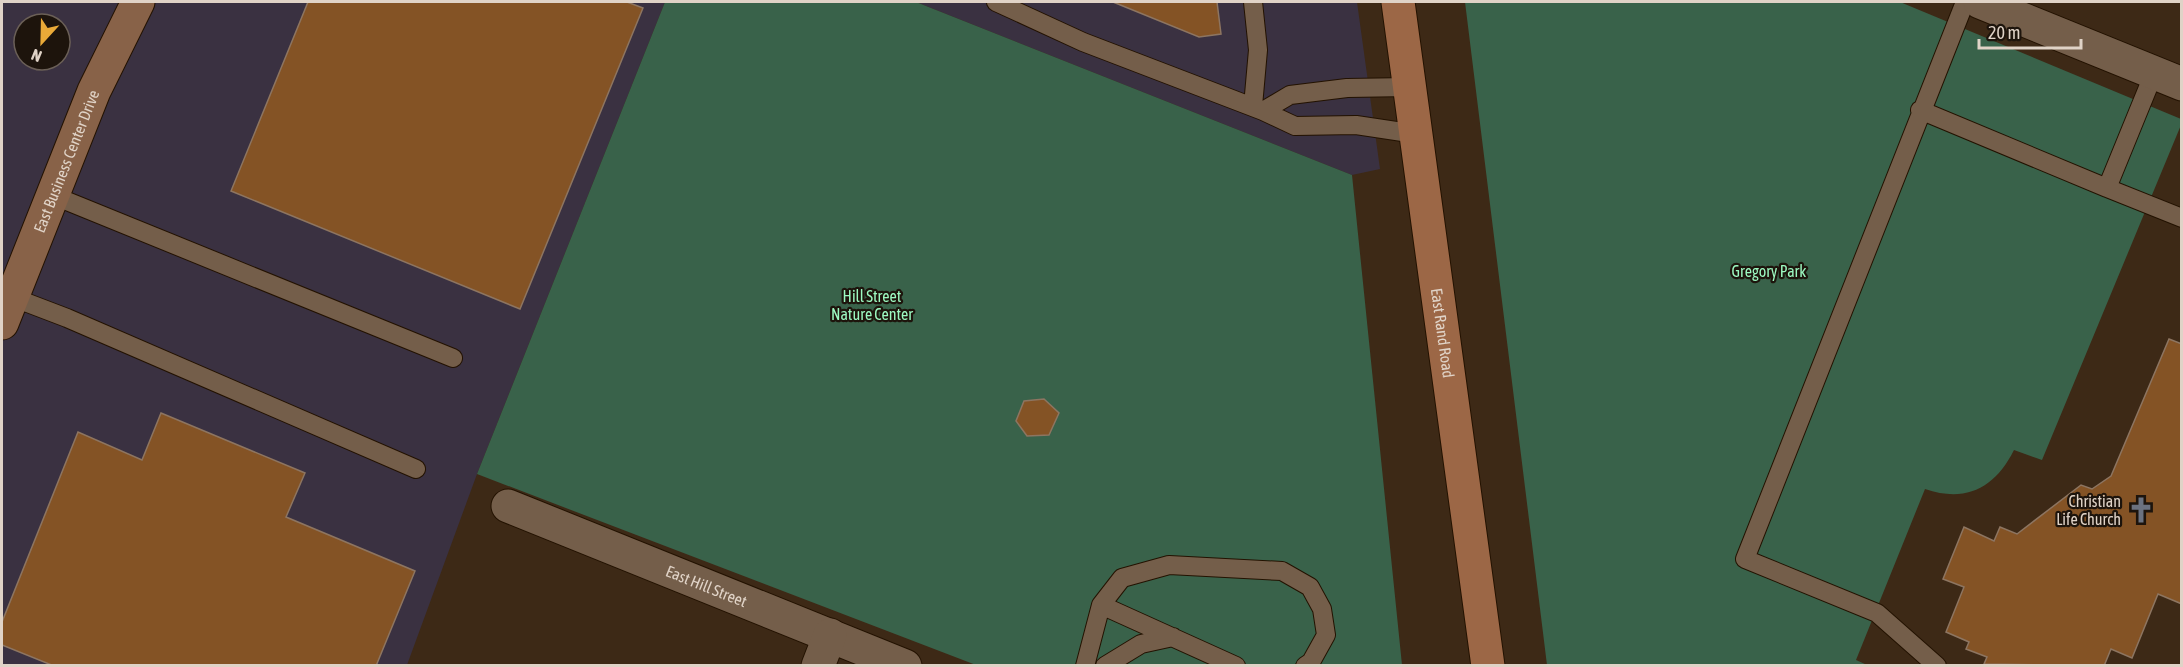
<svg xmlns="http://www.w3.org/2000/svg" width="2183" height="667" font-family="'Asap Condensed',sans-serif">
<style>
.commercial{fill:#3a3141;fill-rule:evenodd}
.green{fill:#39624a}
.building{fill:#845325;stroke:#8d7561;stroke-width:1.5}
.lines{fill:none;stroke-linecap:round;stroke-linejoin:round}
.lane-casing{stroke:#231201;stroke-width:20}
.street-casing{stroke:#231201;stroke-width:35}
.secondary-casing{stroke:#231201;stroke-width:35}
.primary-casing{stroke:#231201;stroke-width:35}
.lane{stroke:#745e4a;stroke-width:18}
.street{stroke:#745e4a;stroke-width:33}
.secondary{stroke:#886248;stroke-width:33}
.primary{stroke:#9c6746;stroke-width:33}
.labels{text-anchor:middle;stroke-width:4.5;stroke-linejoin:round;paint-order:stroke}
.street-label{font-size:16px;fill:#e0d3c7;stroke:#1d140c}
.park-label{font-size:16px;fill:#9cf9c1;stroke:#1d140c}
.poi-label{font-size:16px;fill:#e0d3c7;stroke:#1d140c;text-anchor:end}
</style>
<rect width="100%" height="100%" fill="#3d2916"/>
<!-- commercial -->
<path class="commercial" d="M2 2H665L477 474 407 665H2ZM24 24H60V60H24Z
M916 2H1357L1380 169 1352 175Z"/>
<!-- green -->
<path class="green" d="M665 2H916L1352 175 1402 665H976L477 474Z
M1465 2H1900L2181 119V125L2042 460 2014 450C1995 488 1966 503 1925 489L1856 660 1867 665H1547Z"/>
<!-- building -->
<path class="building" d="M308 2H627L643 8 520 309 231 191Z
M1113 2H1217L1221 34 1199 37Z
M2169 339 2182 344V604L2158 594 2132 658 2111 649 2104 666 1984 664 1987 657 1966 649 1969 642 1946 632 1964 587 1943 579 1964 527 1994 541 2000 527 2017 534 2081 485 2092 489 2111 476Z
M1044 399 1059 413 1049 435 1027 436 1016 421 1024 401Z
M161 413 305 473 286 517 415 571 376 666H54L2 645V622L78 432 142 460Z"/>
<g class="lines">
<!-- lane casing -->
<g class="lane-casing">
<path id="lane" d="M996 2 1083 42 1263 111
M1253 2 1258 50 1253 106
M2154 73 2107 188 2182 218
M1410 87 1347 88 1290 95 1263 111 1295 126 1356 125 1416 134
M1920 110 2107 188
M52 195 453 358
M12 297 67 318 416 469
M1101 605 1236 666
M1085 666 1101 605 1122 578 1169 565 1282 571 1310 587 1322 609 1326 635 1311 662 1305 666
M1105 666 1141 644 1173 637
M1937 666 1877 613 1745 559 1965 2"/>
</g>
<!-- street casing -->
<g class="street-casing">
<g id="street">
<path d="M1980 2 2182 84"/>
<path id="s1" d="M508 506 905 666"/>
<path d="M818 666 830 635"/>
</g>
</g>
<!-- secondary casing -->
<g class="secondary-casing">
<g id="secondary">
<path id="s2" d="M2 323 94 91 138 2"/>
</g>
</g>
<!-- primary casing -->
<g class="primary-casing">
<g id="primary">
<path id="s3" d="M1398 2 1488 666"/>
</g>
</g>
<!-- lane -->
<use href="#lane" class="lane"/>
<!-- street -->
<use href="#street" class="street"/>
<!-- secondary -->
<use href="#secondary" class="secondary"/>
<!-- primary -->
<use href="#primary" class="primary"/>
</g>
<!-- icons -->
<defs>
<g id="church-bare" transform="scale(2.07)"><path d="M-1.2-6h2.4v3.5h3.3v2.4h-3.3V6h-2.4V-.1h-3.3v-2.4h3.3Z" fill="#6b7280" stroke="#1d140c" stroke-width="2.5" paint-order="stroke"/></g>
</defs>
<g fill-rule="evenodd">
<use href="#church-bare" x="2141" y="510"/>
</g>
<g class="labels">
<!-- street labels -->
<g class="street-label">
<text dy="6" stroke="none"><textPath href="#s2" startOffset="174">East Business Center Drive</textPath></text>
<text dy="6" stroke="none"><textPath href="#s3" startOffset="334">East Rand Road</textPath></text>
<text dy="6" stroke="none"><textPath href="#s1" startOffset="214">East Hill Street</textPath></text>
</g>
<!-- park labels -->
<g class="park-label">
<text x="1769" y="277">Gregory Park</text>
<text x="872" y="302">Hill Street<tspan x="872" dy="18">Nature Center</tspan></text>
</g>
<!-- poi labels -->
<g class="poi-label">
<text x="2121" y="507">Christian<tspan x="2121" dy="18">Life Church</tspan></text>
</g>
</g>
<!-- border -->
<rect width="2183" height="667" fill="none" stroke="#e0d3c7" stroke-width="6"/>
<!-- north arrow -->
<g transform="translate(42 42) rotate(202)"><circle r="28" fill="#1d140c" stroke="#6b6057" stroke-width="1.5"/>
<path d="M0-4.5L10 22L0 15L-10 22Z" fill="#eaaa38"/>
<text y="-9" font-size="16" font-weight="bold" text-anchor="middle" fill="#e0d3c7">N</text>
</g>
<!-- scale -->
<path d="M1979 39v9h102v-9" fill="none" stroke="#e0d3c7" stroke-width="3"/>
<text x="1988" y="39" font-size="18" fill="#e0d3c7" stroke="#1d140c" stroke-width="4.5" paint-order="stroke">20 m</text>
</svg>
